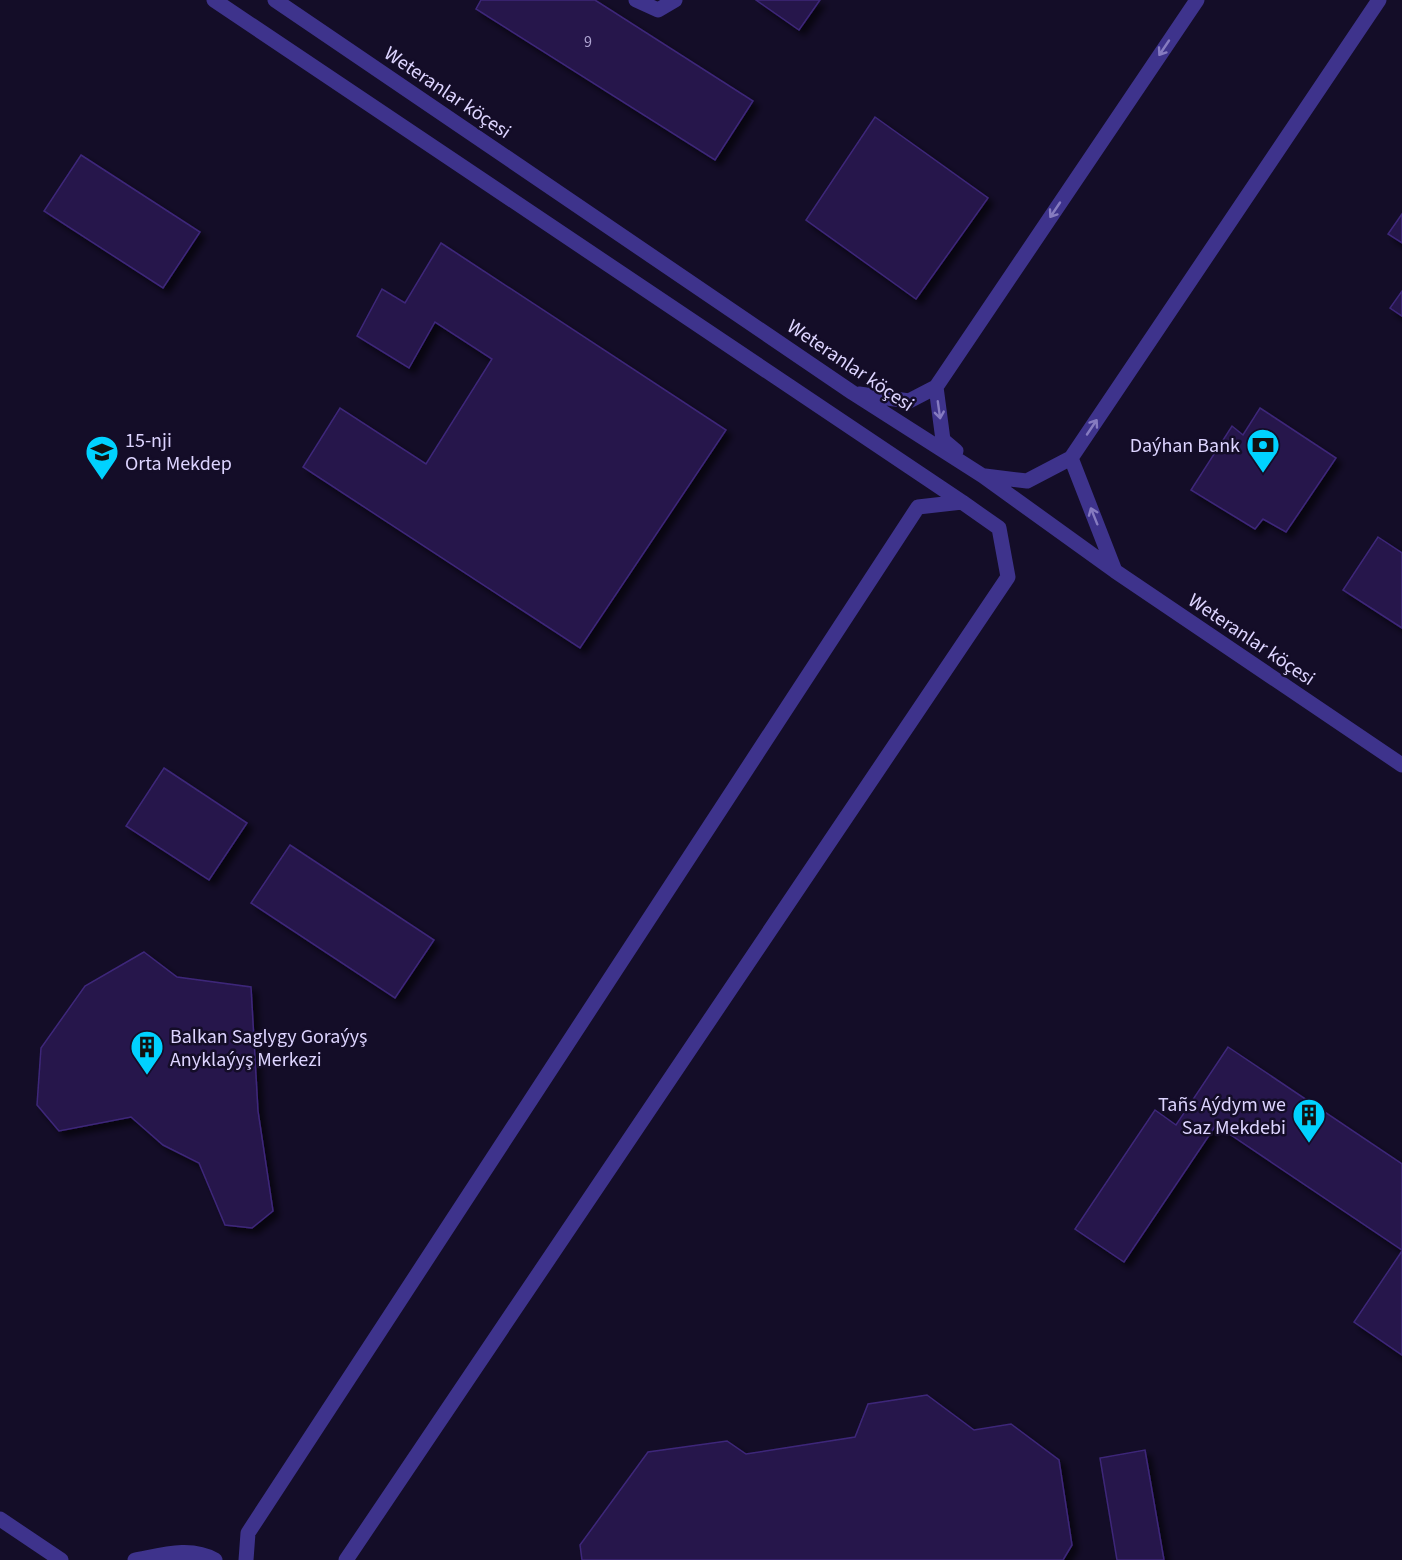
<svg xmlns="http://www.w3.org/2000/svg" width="1402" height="1560" font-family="'Source Sans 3',sans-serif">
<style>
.building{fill:#26174b;stroke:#3e277a;stroke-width:1.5;filter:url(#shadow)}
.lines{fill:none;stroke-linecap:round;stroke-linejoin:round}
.street{stroke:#3e338c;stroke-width:15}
.oneway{stroke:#867bc0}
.labels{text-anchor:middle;stroke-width:5;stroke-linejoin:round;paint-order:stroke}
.number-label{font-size:16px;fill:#afa5d2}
.street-label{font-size:20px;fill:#ddd4ff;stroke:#140d28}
.poi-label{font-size:20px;fill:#ddd4ff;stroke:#140d28;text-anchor:start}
</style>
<defs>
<filter id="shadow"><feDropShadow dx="5.5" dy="5.5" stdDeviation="3" flood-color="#0009"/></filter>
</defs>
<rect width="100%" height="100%" fill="#140d28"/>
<!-- building -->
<path class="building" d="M481 0H595L753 101 715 160 476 9Z
M756 0H820L799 30Z
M875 117 988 198 916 299 806 220Z
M81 155 200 232 163 288 44 211Z
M1402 214V243L1388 234Z
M441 243 726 430 580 648 303 467 340 408 426 464 492 359 435 322 409 368 357 336 382 289 405 303Z
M1402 291V316L1390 308Z
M1260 408 1336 458 1286 532 1263 519 1255 529 1191 490 1232 426 1243 435Z
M1378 537 1402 553V628L1343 590Z
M164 768 247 823 209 880 126 826Z
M290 845 434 940 395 998 251 903Z
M144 952 177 977 251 987 258 1111 273 1211 252 1228 225 1225 199 1163 163 1145 131 1117 59 1131 37 1105 41 1048 85 986Z
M1228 1047 1402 1164V1250L1216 1125 1124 1262 1075 1229 1155 1110 1176 1125Z
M1402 1251V1355L1354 1322Z
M927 1395 974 1430 1011 1424 1059 1460 1072 1545 1063 1560H582L580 1545 648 1452 727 1441 746 1454 855 1437 868 1404Z
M1145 1450 1164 1560H1117L1100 1458Z"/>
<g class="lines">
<!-- street -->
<path class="street" d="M214 0 962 502
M275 0 853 393 983 476 1115 571 1402 765
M636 0 658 10 675 0
M859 394 909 401 936 387
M956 451 943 440 936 387 1197 0
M1071 458 1115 571
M985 476 1027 481 1071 458 1379 0
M0 1519 61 1560
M135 1560C162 1555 191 1546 215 1560
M246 1560 248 1533 918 507 962 502 999 528 1008 577 346 1560"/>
</g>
<!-- one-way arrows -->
<defs><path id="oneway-shaft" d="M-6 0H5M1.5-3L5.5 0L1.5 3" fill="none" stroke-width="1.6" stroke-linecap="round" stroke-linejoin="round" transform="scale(1.5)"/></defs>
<g class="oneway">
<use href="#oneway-shaft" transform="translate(1164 48) rotate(124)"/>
<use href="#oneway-shaft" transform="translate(1055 210) rotate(124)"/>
<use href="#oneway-shaft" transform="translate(939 410) rotate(82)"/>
<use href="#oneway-shaft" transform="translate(1092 427) rotate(-56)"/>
<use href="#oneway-shaft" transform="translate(1094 516) rotate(-112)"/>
</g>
<!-- icons -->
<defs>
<g id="bank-pin" transform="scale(1.725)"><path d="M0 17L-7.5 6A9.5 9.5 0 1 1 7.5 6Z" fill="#00d2ff" stroke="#140d28"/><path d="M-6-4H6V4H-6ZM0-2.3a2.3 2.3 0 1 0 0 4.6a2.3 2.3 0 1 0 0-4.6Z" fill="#111"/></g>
<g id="school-pin" transform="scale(1.725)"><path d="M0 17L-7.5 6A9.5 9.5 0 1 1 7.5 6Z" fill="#00d2ff" stroke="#140d28"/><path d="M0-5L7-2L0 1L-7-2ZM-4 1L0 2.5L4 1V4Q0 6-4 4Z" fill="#111"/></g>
<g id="building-pin" transform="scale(1.725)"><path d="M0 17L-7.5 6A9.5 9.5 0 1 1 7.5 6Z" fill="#00d2ff" stroke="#140d28"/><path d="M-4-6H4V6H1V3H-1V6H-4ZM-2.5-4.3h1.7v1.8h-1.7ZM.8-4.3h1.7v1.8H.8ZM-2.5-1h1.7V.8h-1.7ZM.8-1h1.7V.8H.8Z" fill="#111"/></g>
</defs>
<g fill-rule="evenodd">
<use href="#bank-pin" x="1263" y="445"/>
<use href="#school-pin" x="102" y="452"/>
<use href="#building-pin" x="147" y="1047"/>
<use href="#building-pin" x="1309" y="1115"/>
</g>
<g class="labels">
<!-- number labels -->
<g class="number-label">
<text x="588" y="47">9</text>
</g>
<!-- street labels -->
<g class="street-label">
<text transform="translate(448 92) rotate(34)" y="7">Weteranlar köçesi</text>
<text transform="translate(851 365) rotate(34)" y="7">Weteranlar köçesi</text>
<text transform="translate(1252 639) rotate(34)" y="7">Weteranlar köçesi</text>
</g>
<!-- poi labels -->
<g class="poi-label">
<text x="125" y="447">15-nji<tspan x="125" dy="23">Orta Mekdep</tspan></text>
<text x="1240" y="452" text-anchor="end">Daýhan Bank</text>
<text x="170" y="1043">Balkan Saglygy Goraýyş<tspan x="170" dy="23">Anyklaýyş Merkezi</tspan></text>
<text x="1286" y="1111" text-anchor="end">Tañs Aýdym we<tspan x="1286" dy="23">Saz Mekdebi</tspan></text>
</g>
</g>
</svg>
